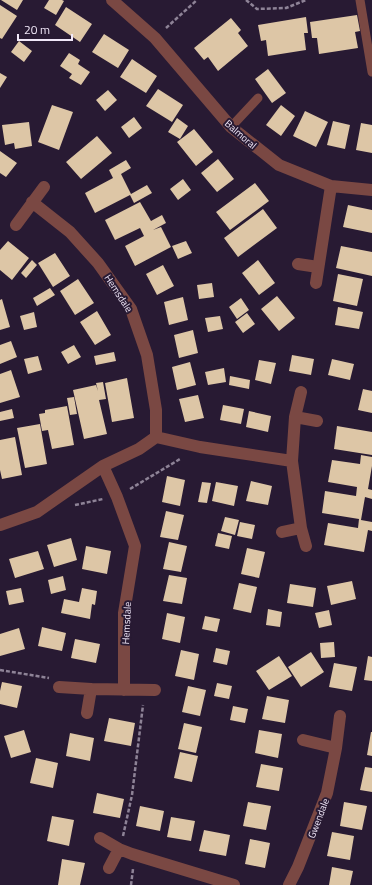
<svg xmlns="http://www.w3.org/2000/svg" width="372" height="885" font-family="'Titillium Web',sans-serif">
<style>
.building{fill:#ddc6a6}
.lines{fill:none;stroke-linecap:round;stroke-linejoin:round}
.path{stroke:#8e8397;stroke-width:2.5;stroke-dasharray:4 2;stroke-linecap:butt}
.lane{stroke:#7a4843;stroke-width:9}
.street{stroke:#7a4843;stroke-width:12}
.labels{text-anchor:middle;stroke-width:4;stroke-linejoin:round;paint-order:stroke}
.street-label{font-size:10px;fill:#f1e8f9;stroke:#281a33}
</style>
<rect width="100%" height="100%" fill="#281a33"/>
<!-- building -->
<path class="building" d="M1 0H23L17 10Z
M49 0H62L64 1 56 15 44 8Z
M0 5 17 16 2 39 0 38Z
M66 7 92 24 80 42 55 25Z
M357 15 360 31 355 32 358 48 319 54 317 38H312L310 22Z
M306 17 308 33H304L306 50 268 56 266 40 261 41 258 25Z
M231 18 241 30 238 33 248 46 218 71 208 57 204 60 194 48Z
M104 34 129 50 118 68 92 52Z
M19 41 32 51 24 62 11 52Z
M69 53 80 60 78 64 90 72 81 85 69 78 72 74 60 66Z
M132 59 157 76 146 93 120 77Z
M268 69 286 93 272 103 255 79Z
M0 73 7 77 0 88Z
M158 89 183 105 172 122 146 106Z
M108 90 117 100 105 111 96 100Z
M52 105 73 112 59 150 38 142Z
M281 105 295 116 281 136 266 125Z
M305 111 328 122 316 147 293 136Z
M134 117 142 128 129 138 121 127Z
M177 118 188 126 180 139 168 132Z
M333 121 350 125 345 149 327 145Z
M29 122 32 146 15 149 14 143 5 145 2 125Z
M361 123 372 125V153L356 150Z
M194 129 213 152 196 166 177 142Z
M97 136 112 153 81 179 66 162Z
M0 151 17 163 6 177 0 173Z
M218 159 234 179 217 192 201 173Z
M126 160 131 168 121 174 131 194 147 185 152 193 134 203 130 195 95 213 85 193 113 178 109 170Z
M183 179 191 190 178 200 170 189Z
M255 183 269 201 230 230 216 212Z
M140 202 151 221 162 215 166 223 153 230 161 227 171 247 135 266 125 246 144 236 140 228 115 240 105 220Z
M348 205 372 210V233L343 227Z
M263 209 277 228 238 257 224 238Z
M8 241 29 258 12 280 0 270V250Z
M186 241 192 253 178 259 172 246Z
M341 246 372 252V276L336 268Z
M55 253 70 276 53 287 38 263Z
M32 260 37 265 26 278 21 273Z
M258 260 275 283 259 295 242 273Z
M163 265 174 286 157 295 146 274Z
M338 274 363 279 357 306 333 301Z
M78 279 94 303 75 315 60 291Z
M212 283 214 297 199 299 197 285Z
M50 288 55 295 37 306 33 298Z
M277 296 295 318 279 331 261 309Z
M183 297 188 320 169 325 164 302Z
M241 298 249 310 237 319 229 307Z
M2 299 10 327 0 330V300Z
M338 307 363 312 359 329 335 325Z
M97 311 111 335 95 345 80 322Z
M34 312 37 327 24 330 20 316Z
M247 313 255 324 243 333 235 322Z
M220 316 223 329 208 332 205 318Z
M193 330 198 353 179 358 174 335Z
M11 341 17 357 0 364V345Z
M74 345 81 357 68 364 61 352Z
M114 352 116 361 96 365 94 356Z
M292 355 314 359 311 375 289 371Z
M38 356 42 370 28 374 24 359Z
M332 359 354 364 350 380 328 375Z
M259 360 276 363 271 384 255 380Z
M190 362 196 385 177 390 172 367Z
M224 368 226 382 208 385 205 372Z
M11 370 20 397 0 403V374Z
M230 376 250 380 249 389 229 385Z
M127 378 134 418 112 422 105 383Z
M103 382 106 399 99 400 107 434 84 439 73 390 96 385 98 391 96 383Z
M363 389 372 391V413L358 410Z
M198 395 204 418 185 422 179 399Z
M74 397 77 414 70 415 67 398Z
M223 405 244 409 241 424 220 420Z
M67 406 74 445 52 449 48 430 42 431 39 414 45 413V410Z
M12 409 14 418 0 421V412Z
M249 411 271 416 268 432 246 427Z
M40 424 47 464 25 468 17 428Z
M337 426 372 432V455L334 449Z
M15 437 22 475 2 479 0 470V440Z
M361 455 372 457V466L368 489 372 490V499L365 497 361 520 372 522V531L368 530 364 552 324 545 328 523 358 528 359 519 322 513 325 491 356 496 357 487 328 482 332 460 360 464Z
M167 476 185 480 180 506 162 502Z
M251 481 272 486 268 505 246 501Z
M202 482 211 483 207 503 198 502Z
M216 482 238 486 234 506 212 501Z
M166 511 184 515 178 540 160 537Z
M225 517 239 520 235 535 221 531Z
M240 522 255 525 252 539 237 536Z
M218 533 232 536 229 549 215 546Z
M71 538 77 560 54 567 47 545Z
M169 542 187 546 181 572 163 569Z
M86 546 111 551 107 574 82 569Z
M247 548 265 552 259 578 241 574Z
M38 551 44 569 15 578 9 559Z
M169 575 187 578 182 604 163 601Z
M63 576 66 590 51 594 48 580Z
M352 581 356 599 331 605 327 586Z
M239 583 257 587 251 613 233 609Z
M290 584 316 588 313 607 287 603Z
M21 588 24 602 9 605 6 591Z
M82 588 97 591 95 605 92 604 90 619 61 613 64 599 79 602Z
M268 609 282 612 280 627 266 625Z
M329 610 332 625 319 628 315 613Z
M167 613 185 617 180 643 162 639Z
M205 616 220 619 217 632 202 629Z
M42 627 66 633 62 651 38 646Z
M19 628 25 649 0 656V634Z
M75 639 100 644 96 663 71 658Z
M334 642 335 657 321 658 320 643Z
M216 648 230 651 227 665 213 662Z
M181 650 199 654 194 680 175 676Z
M311 652 324 672 301 687 288 667Z
M279 656 292 676 269 690 256 671Z
M368 656 372 657V681L364 680Z
M334 663 357 667 352 691 329 687Z
M2 682 22 686 17 708 0 704V691Z
M217 683 232 686 229 699 214 696Z
M188 686 206 690 200 716 182 712Z
M267 696 289 700 285 723 262 719Z
M233 706 248 709 245 723 230 720Z
M109 718 135 723 131 746 104 741Z
M184 723 202 727 196 753 178 749Z
M24 730 31 752 11 758 4 736Z
M259 730 282 734 278 758 255 753Z
M371 732H372V756L367 755Z
M70 733 94 738 90 761 66 756Z
M180 752 198 756 192 782 174 778Z
M36 758 58 763 53 788 30 783Z
M261 764 283 768 279 791 256 787Z
M365 767 372 768V792L360 790Z
M97 793 124 799 120 818 93 813Z
M248 802 271 806 266 830 243 826Z
M344 802 367 806 362 830 340 826Z
M140 806 164 811 160 831 136 826Z
M52 816 74 820 69 846 47 841Z
M171 817 195 821 191 841 167 837Z
M204 830 230 835 226 856 199 851Z
M332 832 354 836 350 860 327 856Z
M250 839 270 843 265 868 245 864Z
M62 859 85 863 80 885H58Z
M332 867 353 871 350 885H329Z"/>
<g class="lines">
<!-- path -->
<path class="path" d="M246 0 257 9 286 8 306 0
M166 28 197 0
M130 489 180 459
M75 505 103 499
M0 670 49 678
M123 836 132 795 143 705
M131 885 133 869"/>
<!-- lane -->
<path class="lane" d="M360 0 372 72
M231 127 258 98"/>
<!-- street -->
<path class="street" d="M112 0 155 38 231 127 279 165 331 186 372 190
M16 225 44 187
M298 264 318 267
M316 283 331 186
M295 417 317 421
M156 437 200 447 292 461 295 417 301 392
M292 461 301 528 306 546
M103 466 117 497 135 546 124 613V690
M0 525 37 512 103 466 139 449 156 437V410L147 355 131 309 98 263 70 232 32 202
M282 532 301 528
M59 687 91 689 155 690
M87 713 91 689
M303 740 336 748
M100 838 119 849 132 854 234 885
M109 868 119 849
M289 885 298 867 327 793 336 748 340 716"/>
</g>
<g class="labels">
<!-- street labels -->
<g class="street-label">
<text transform="translate(241 134) rotate(41)" y="4">Balmoral</text>
<text transform="translate(119 293) rotate(57)" y="4">Hemsdale</text>
<text transform="translate(126 623) rotate(-87)" y="4">Hemsdale</text>
<text transform="translate(318 818) rotate(-69)" y="4">Gwendale</text>
</g>
</g>
<!-- scale -->
<path d="M18 34v6h54v-6" fill="none" stroke="#f1e8f9" stroke-width="2"/>
<text x="24" y="34" font-size="12" fill="#f1e8f9" stroke="#281a33" stroke-width="3" paint-order="stroke">20 m</text>
</svg>
